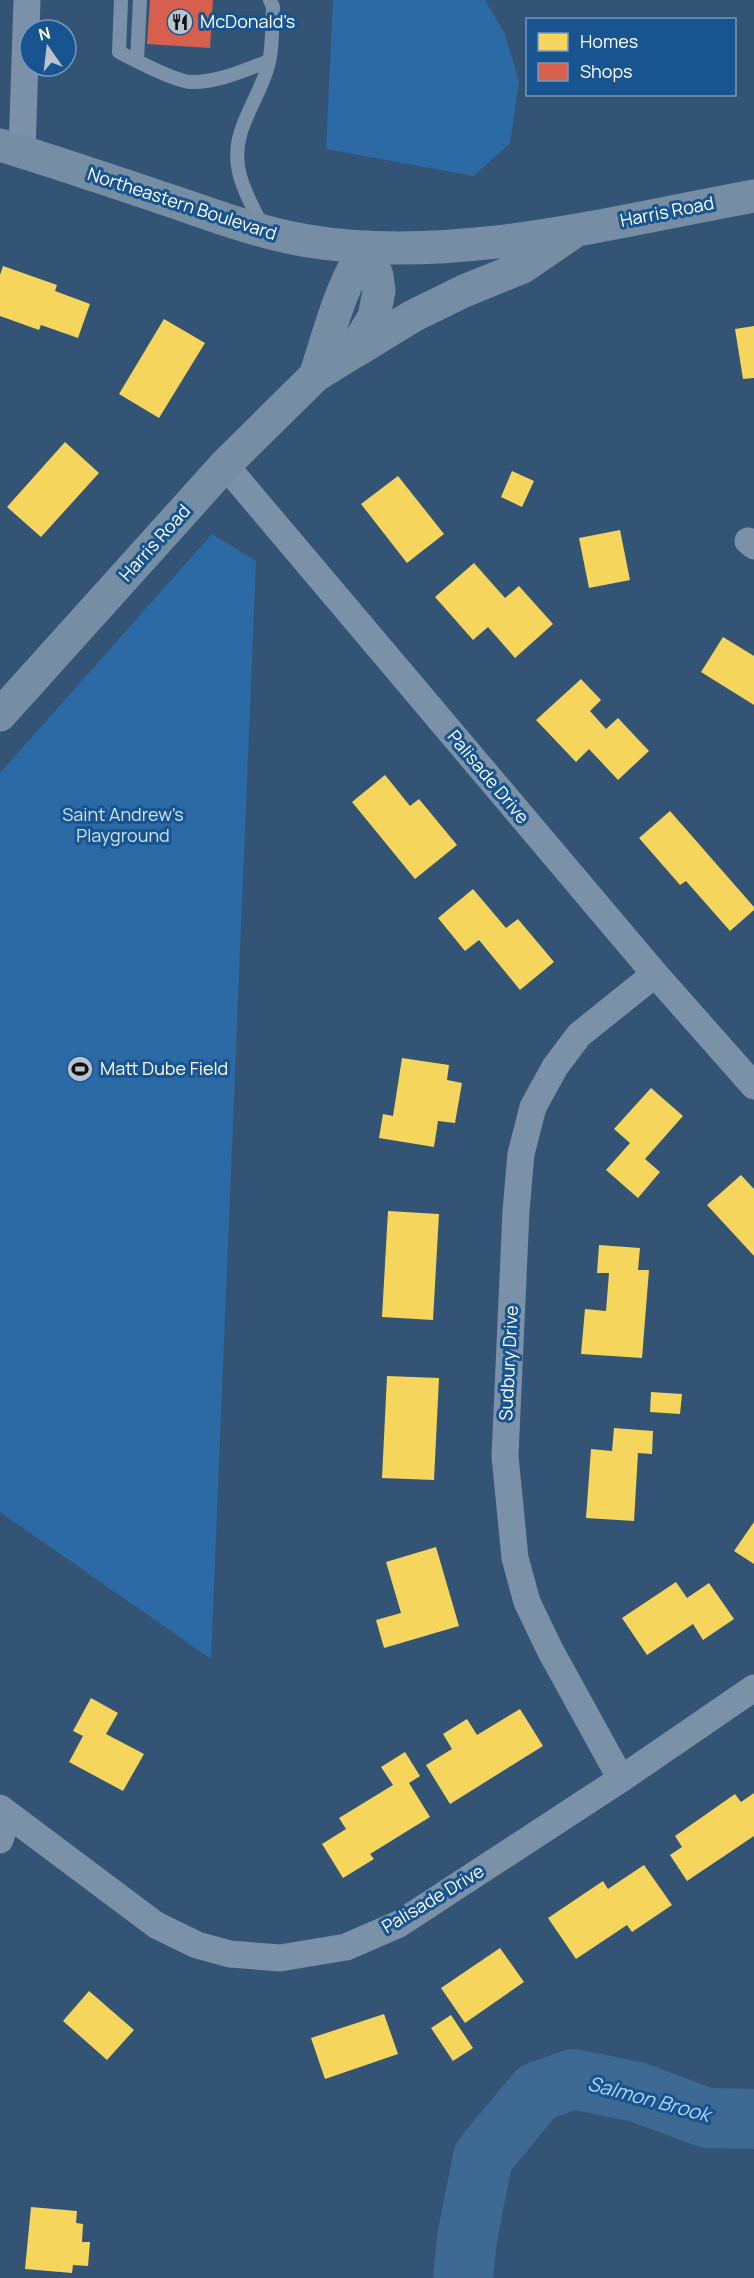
<svg xmlns="http://www.w3.org/2000/svg" width="754" height="2278" font-family="Manrope,sans-serif">
<style>
.green{fill:#2b6aa5}
.homes{fill:#f6d55c}
.shops{fill:#d6604d}
.lines{fill:none;stroke-linecap:round;stroke-linejoin:round}
.river{stroke:#3e6992;stroke-width:60}
.lane{stroke:#7a91a7;stroke-width:14}
.street{stroke:#7a91a7;stroke-width:27}
.secondary{stroke:#768ea4;stroke-width:33}
.labels{text-anchor:middle;stroke-width:6;stroke-linejoin:round;paint-order:stroke}
.poi-label{font-size:18px;fill:#fff;stroke:#18548f;text-anchor:start}
.street-label{font-size:18px;fill:#fff;stroke:#18548f}
.park-label{font-size:18px;fill:#cbe4fb;stroke:#18548f}
.water-label{font-size:20px;font-style:italic;fill:#b0d5f6;stroke:#18548f}
</style>
<rect width="100%" height="100%" fill="#335474"/>
<!-- green -->
<path class="green" d="M333 0H485L504 32 519 81 510 143 474 176 326 149Z
M212 534 256 561 211 1659 0 1512V773Z"/>
<!-- homes -->
<path class="homes" d="M3 266 57 285 55 291 90 304 78 338 41 325 39 330 0 316V275Z
M164 319 205 343 159 418 119 394Z
M754 326V378L743 379 735 329Z
M65 442 99 473 41 537 7 507Z
M512 471 534 481 522 507 501 497Z
M398 476 444 534 407 563 361 504Z
M620 530 630 580 589 588 579 538Z
M474 563 505 598 519 586 553 624 515 658 488 627 473 640 435 597Z
M723 637 754 656V705L701 672Z
M581 679 601 700 590 711 606 729 618 718 649 751 618 780 589 749 576 762 536 720Z
M385 775 410 806 419 799 457 845 415 879 352 802Z
M670 811 754 907V910L730 931 686 881 680 885 639 838Z
M473 889 506 928 518 919 554 962 520 990 479 940 465 951 438 918Z
M402 1058 449 1065 447 1080 462 1083 455 1123 438 1121 434 1147 379 1138 383 1114 393 1116Z
M651 1088 683 1116 645 1159 660 1172 638 1198 606 1170 630 1143 614 1129Z
M741 1175 754 1189V1256L707 1205Z
M388 1211 439 1214 433 1320 382 1317Z
M599 1245 640 1248 638 1270H649L642 1358 581 1354 585 1309 606 1311 609 1273H597Z
M387 1376 439 1378 434 1480 382 1478Z
M651 1392 682 1394 680 1414 650 1412Z
M614 1428 653 1431 652 1454 638 1453 634 1521 586 1518 591 1449 612 1451Z
M754 1522V1564L734 1551Z
M436 1547 459 1626 384 1648 376 1620 401 1613 386 1562Z
M676 1582 687 1598 709 1583 734 1619 703 1640 693 1624 647 1655 622 1618Z
M91 1698 118 1713 106 1734 144 1754 123 1791 69 1762 83 1736 73 1731Z
M520 1709 543 1746 450 1804 426 1765 452 1749 443 1734 467 1719 477 1735Z
M405 1752 420 1776 409 1783 430 1817 370 1854 374 1859 343 1878 322 1844 346 1829 339 1818 393 1785 381 1767Z
M754 1793V1836L687 1881 670 1855 682 1847 675 1836 735 1794 741 1802Z
M644 1865 672 1905 632 1932 627 1925 576 1959 548 1918 603 1881 608 1889Z
M500 1948 524 1982 465 2023 441 1988Z
M89 1991 134 2030 107 2060 63 2021Z
M384 2014 398 2054 325 2079 311 2038Z
M451 2015 473 2048 453 2061 431 2028Z
M31 2207 77 2211 76 2223 83 2224 82 2242H90L88 2266 73 2265 72 2273 25 2269Z"/>
<!-- shops -->
<path class="shops" d="M150 0H213L210 48 147 44Z"/>
<g class="lines">
<!-- river -->
<path class="river" d="M463 2278 467 2238 483 2157 537 2092 573 2079 637 2092 707 2118 754 2119"/>
<!-- lane -->
<path class="lane" d="M121 0 119 52C135 60 176 82 192 82 219 82 245 70 269 61
M137 61 140 0
M262 226C253 207 241 187 238 166 232 127 261 98 269 62 273 44 272 24 273 7L270 0"/>
<!-- street -->
<path class="street" d="M22 151 27 0
M225 465 655 974 754 1086
M748 541 754 546
M621 1779 550 1650 527 1602 515 1558 505 1456 516 1211 521 1154 533 1107 555 1067 579 1035 655 974
M0 1808 156 1925 197 1945 230 1954 280 1958 346 1947 399 1924 621 1779 754 1688
M0 1840 8 1815"/>
<!-- secondary -->
<path class="secondary" d="M0 145C62 164 124 185 186 206 226 220 266 234 308 241 454 265 611 222 754 196
M356 351 413 316 464 291 523 267 571 234
M315 376C330 332 340 285 367 247
M0 715 225 465 315 376 352 353 374 317 379 291 377 276 367 247"/>
</g>
<!-- icons -->
<defs>
<g id="restaurant-disc" transform="scale(1.35)"><circle r="9.5" fill="#b8c3ce" stroke="#18548f"/><path d="M-5-6h1v4h1v-4h1v4h1v-4h1v5L-1.5 .5V6h-2V.5L-5-1ZM5-6V6H3V1.5H1.5Q1.5-4 5-6Z" fill="#111"/></g>
<g id="stadium-disc" transform="scale(1.35)"><circle r="9.5" fill="#b8c3ce" stroke="#18548f"/><path d="M0-5a6.5 5 0 1 0 0 10a6.5 5 0 1 0 0-10ZM-3.5-1.8h7v3.6h-7Z" fill="#111"/></g>
</defs>
<g fill-rule="evenodd">
<use href="#restaurant-disc" x="180" y="22"/>
<use href="#stadium-disc" x="80" y="1069"/>
</g>
<g class="labels">
<!-- poi labels -->
<g class="poi-label">
<text x="200" y="28">McDonald's</text>
<text x="100" y="1075">Matt Dube Field</text>
</g>
<!-- street labels -->
<g class="street-label">
<text transform="translate(182 204) rotate(18)" y="6">Northeastern Boulevard</text>
<text transform="translate(667 212) rotate(-11)" y="6">Harris Road</text>
<text transform="translate(155 543) rotate(-48)" y="6">Harris Road</text>
<text transform="translate(488 777) rotate(50)" y="6">Palisade Drive</text>
<text transform="translate(509 1363) rotate(-87)" y="6">Sudbury Drive</text>
<text transform="translate(433 1899) rotate(-31)" y="6">Palisade Drive</text>
</g>
<!-- park labels -->
<g class="park-label">
<text x="123" y="821">Saint Andrew's<tspan x="123" dy="21">Playground</tspan></text>
</g>
<!-- water labels -->
<g class="water-label">
<text transform="translate(649 2099) rotate(15)" y="7">Salmon Brook</text>
</g>
</g>
<!-- legend -->
<rect x="526" y="18" width="210" height="78" fill="#18548f" stroke="#7498bc" stroke-width="1.5"/>
<rect x="538" y="33" width="30" height="18" fill="#f6d55c" stroke="#7498bc" stroke-width="1.5"/>
<text x="580" y="48" font-size="18" fill="#ffffff">Homes</text>
<rect x="538" y="63" width="30" height="18" fill="#d6604d" stroke="#7498bc" stroke-width="1.5"/>
<text x="580" y="78" font-size="18" fill="#ffffff">Shops</text>
<!-- north arrow -->
<g transform="translate(48 48) rotate(346)"><circle r="28" fill="#18548f" stroke="#7498bc" stroke-width="1.5"/>
<path d="M0-4.5L10 22L0 15L-10 22Z" fill="#b8c3ce"/>
<text y="-9" font-size="16" font-weight="bold" text-anchor="middle" fill="#ffffff">N</text>
</g>
</svg>
